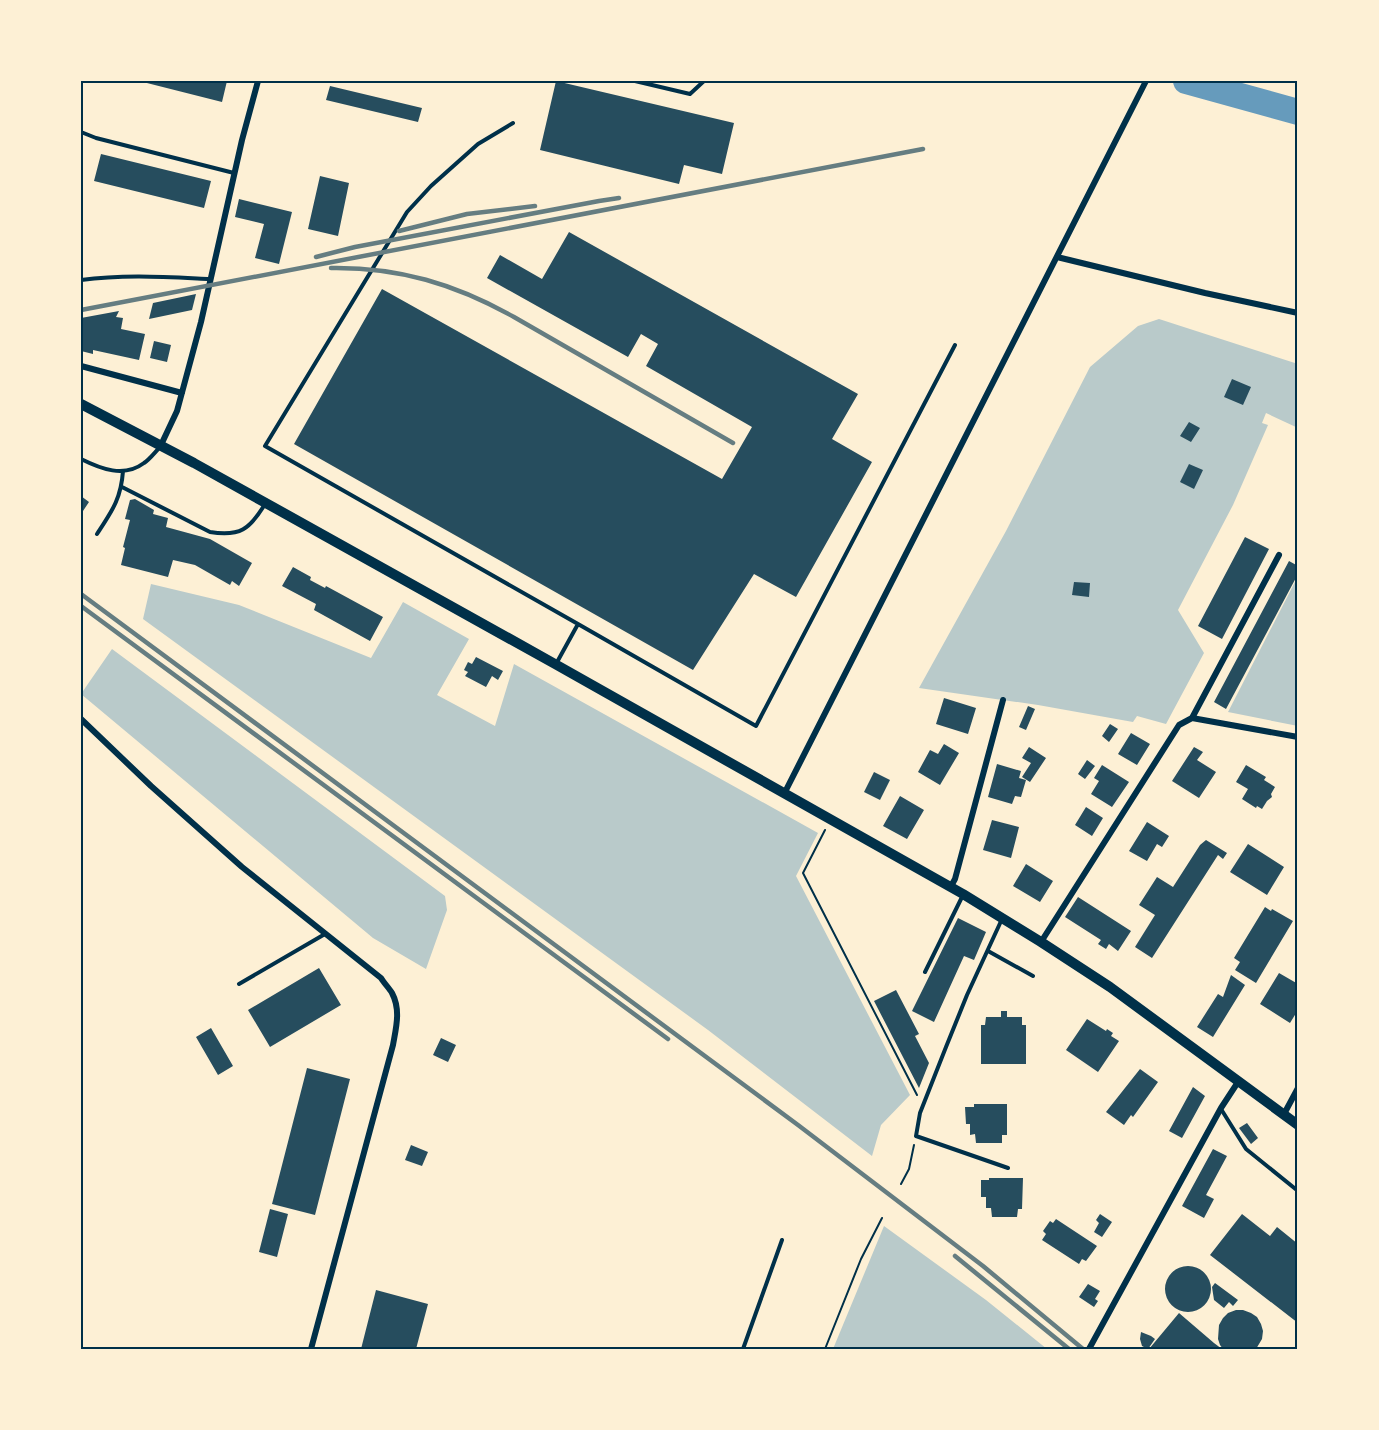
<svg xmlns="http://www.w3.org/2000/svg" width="1379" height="1430" font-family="Figtree,sans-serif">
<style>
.green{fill:#b9caca}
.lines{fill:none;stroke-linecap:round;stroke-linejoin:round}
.river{stroke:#669bbc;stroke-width:26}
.building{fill:#264d5e}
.path{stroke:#003049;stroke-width:2}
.service{stroke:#003049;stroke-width:4}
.minor{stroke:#003049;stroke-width:6}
.secondary{stroke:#003049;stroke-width:10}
.rail{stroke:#657d81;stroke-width:4.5}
.neatline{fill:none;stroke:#003049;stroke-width:2}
</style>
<rect width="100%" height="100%" fill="#fdf0d5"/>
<!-- green -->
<path class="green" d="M1159 319 1298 364V428L1266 413 1262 423 1268 425 1233 505 1178 610 1204 653 1166 724 1137 716 1133 722 1038 705 919 688 1006 531 1090 367 1138 326Z
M1298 576V726L1228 712Z
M151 584 239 605 371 658 403 602 469 639 437 695 495 726 514 664 818 833 796 876 910 1095 881 1125 872 1156 708 1030 143 619Z
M112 649 445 896 447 910 426 969 373 938 81 694Z
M884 1226 986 1300 1047 1349H833Z"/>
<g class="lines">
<!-- river -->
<path class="river" d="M1186 81 1298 112"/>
</g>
<!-- building -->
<path class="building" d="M139 81H227L222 102Z
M556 81 734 123 722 174 684 165 679 184 540 150Z
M330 86 422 108 418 122 326 100Z
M101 154 211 181 204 208 94 181Z
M320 176 349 183 338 236 308 229Z
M239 199 292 212 279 264 255 258 264 224 235 217Z
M569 232 858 394 832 439 872 462 796 597 754 574 693 670 294 444 382 289 722 479 752 427 646 366 658 344 641 334 628 357 487 278 500 255 542 279Z
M196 294 192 310 149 319 153 303Z
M119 311 116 317 123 318 121 329 145 334 139 360 93 350V354L81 351V318Z
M154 341 171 345 167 362 150 358Z
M1232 379 1251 387 1243 405 1224 397Z
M1189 422 1200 428 1191 442 1180 436Z
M1189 464 1203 470 1194 489 1180 482Z
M81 496 89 502 81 514Z
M135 499 154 510 153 514 168 518 166 527 210 539 252 563 239 586 232 581 230 585 195 565 173 560 168 577 121 565 125 548 123 547 130 520 125 519 130 500Z
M1245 537 1269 549 1222 639 1198 626Z
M1289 561 1298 566V574L1226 709 1214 702Z
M293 567 311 577 310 580 325 588 326 586 383 617 370 641 314 610 316 604 282 586Z
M1074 582 1090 583 1089 597 1072 595Z
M476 657 503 671 498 680 492 676 486 687 465 676 468 672 464 670 468 662 472 664Z
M944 698 976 708 968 734 936 724Z
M1028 706 1035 709 1026 730 1019 727Z
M1110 724 1118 729 1109 742 1102 736Z
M1131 733 1150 744 1137 765 1118 754Z
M944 744 959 753 940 785 918 772 930 750 938 754Z
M1029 747 1046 758 1030 782 1022 777 1031 763 1022 758Z
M1194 747 1203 752 1197 760 1216 772 1199 798 1172 781Z
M1087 760 1095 766 1085 779 1078 774Z
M997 764 1021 771 1019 778 1026 780 1021 797 1015 796 1012 804 988 797Z
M1102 765 1129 782 1112 807 1091 794 1099 781 1094 778Z
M1246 765 1266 777 1264 780 1275 787 1271 794 1272 797 1267 801 1262 809 1257 806 1256 808 1242 799 1248 789 1236 782Z
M874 772 890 780 880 800 864 792Z
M900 796 924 810 907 839 883 826Z
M1086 807 1103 818 1092 836 1075 825Z
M992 820 1019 827 1011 858 983 850Z
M1147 822 1169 836 1162 847 1157 844 1147 861 1129 851Z
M1206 840 1227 853 1223 859 1218 855 1152 958 1135 947 1155 915 1139 905 1157 877 1173 887 1200 845Z
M1248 844 1284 867 1267 895 1230 872Z
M1026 864 1053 881 1040 902 1013 886Z
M1078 897 1131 931 1118 951 1109 944 1106 949 1098 944 1101 940 1065 917Z
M1265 907 1271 911 1272 909 1293 921 1256 983 1235 970 1240 962 1234 958Z
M958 918 986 932 974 960 964 956 934 1022 912 1011Z
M319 968 341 1005 270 1047 248 1010Z
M1279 973 1298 984V1010L1290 1023 1260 1004Z
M1231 975 1245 985 1213 1037 1197 1027 1218 994 1223 997Z
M896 990 919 1034 915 1036 929 1063 919 1088 874 1001Z
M1001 1011H1007V1017H1022V1025H1026V1064H981V1025H985L986 1017H1001Z
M1087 1019 1106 1031 1107 1029 1113 1033 1111 1036 1119 1041 1098 1072 1066 1050Z
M211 1028 233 1066 218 1075 196 1037Z
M441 1038 456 1045 448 1062 433 1055Z
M307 1068 350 1079 315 1215 272 1204Z
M1140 1069 1158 1082 1133 1117 1131 1115 1124 1125 1106 1112Z
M1193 1087 1205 1096 1182 1138 1169 1131Z
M974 1104H1007V1135H1002V1143H976L975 1134 970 1135V1124H966L965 1107H974Z
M1247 1123 1258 1138 1251 1144 1239 1128Z
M411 1145 428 1152 422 1166 405 1160Z
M1213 1149 1227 1156 1206 1195 1214 1199 1204 1218 1182 1206Z
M989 1178H1023L1022 1209H1018L1017 1217H992L991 1208H986V1197H981V1180H989Z
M270 1209 288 1214 277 1257 259 1252Z
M1100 1214 1112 1222 1102 1237 1094 1232 1099 1223 1096 1220Z
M1242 1214 1270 1236 1277 1227 1298 1244V1323L1210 1255Z
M1056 1219 1097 1246 1086 1261 1082 1259 1079 1264 1042 1240 1046 1234 1043 1231 1050 1221 1053 1223Z
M1165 1289a23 23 0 1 1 46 0a23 23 0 1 1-46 0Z
M1215 1283 1238 1300 1233 1306 1229 1302 1224 1308 1214 1300 1212 1287Z
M1088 1284 1100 1291 1095 1299 1098 1301 1094 1307 1079 1297Z
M376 1290 428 1304 416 1349H361Z
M1236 1310H1243L1251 1313 1257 1317 1261 1324 1263 1331 1262 1339 1256 1349H1223L1220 1345 1218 1339 1219 1325 1223 1318 1228 1313Z
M1179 1313 1214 1343 1222 1349H1149Z
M1141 1332 1151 1336 1155 1339 1148 1349 1142 1346 1140 1339Z"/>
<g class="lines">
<!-- path -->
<path class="path" d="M825 830 803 873 917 1095
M901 1184 909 1169 914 1145
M825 1349 861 1259 882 1218"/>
<!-- service -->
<path class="service" d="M635 81 690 94 704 81
M513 123 478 144 431 186 407 212 265 446 578 624
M81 132 96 138 234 173
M81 280C124 274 167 277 210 279
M81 459C101 469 124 478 144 463 150 459 155 452 161 446
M122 487 210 532C240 537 250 529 265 504
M97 534C112 511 121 499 123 471
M556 664 578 624 756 726 955 345
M1002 919 967 995 946 1047 920 1113 916 1136 1008 1168
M988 951 1033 976
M925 972 963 895
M239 984 325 934
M1221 1109 1246 1149 1298 1191
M743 1349 782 1240"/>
<!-- minor -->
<path class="minor" d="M1057 257 1205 293 1298 313
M81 366 182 393
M161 445 177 411 201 322 242 140 258 81
M1192 718 1298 737
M81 719 151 786 242 867 381 978C384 983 389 988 392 993 401 1010 396 1028 393 1045L311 1349
M784 794 1146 81
M950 888 955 879 1003 700
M1041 942 1179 725 1192 718 1279 555
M1284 1114 1298 1088
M1089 1349 1221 1108 1238 1082"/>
<!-- secondary -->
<path class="secondary" d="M81 404 194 463 555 664 963 894 1041 942 1110 987 1298 1125"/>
<!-- rail -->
<path class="rail" d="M399 231 467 214 535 206
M316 257 355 247 599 201 619 198
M331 268C399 267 455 284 514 317L733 443
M81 310 923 149
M81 594 798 1125 983 1266 1083 1349
M81 606 668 1039
M955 1256 1069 1349"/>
</g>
<!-- border -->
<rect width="1379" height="1430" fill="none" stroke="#fdf0d5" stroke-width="165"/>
<rect x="82" y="82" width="1214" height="1266" class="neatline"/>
</svg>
